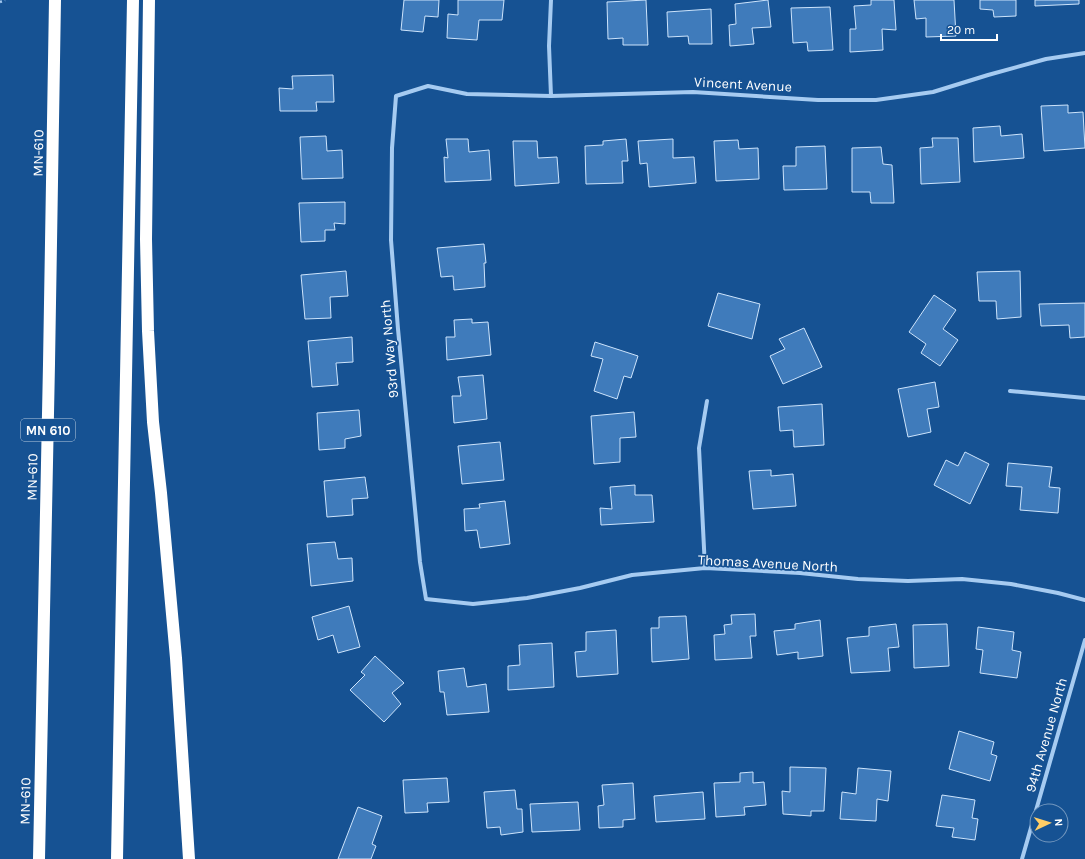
<svg xmlns="http://www.w3.org/2000/svg" width="1085" height="859" font-family="Karla,sans-serif">
<style>
.building{fill:#3f7bbb;stroke:#cde4fc}
.lines{fill:none;stroke-linecap:round;stroke-linejoin:round}
.path{stroke:#a6cbf1;stroke-width:2.5;stroke-dasharray:2 3;stroke-linecap:butt}
.street{stroke:#a6cbf1;stroke-width:4}
.highway{stroke:#fff;stroke-width:12}
.labels{text-anchor:middle;stroke-width:3.5;stroke-linejoin:round;paint-order:stroke}
.shield{fill:#165293;stroke:#b9cbdf;stroke-width:1}
.shield-label{font-size:13px;font-weight:bold;fill:#fff}
.street-label{font-size:14px;fill:#fff;stroke:#165293}
</style>
<rect width="100%" height="100%" fill="#165293"/>
<!-- building -->
<path class="building" d="M404 0H439L438 17 425 16 423 32 401 30Z
M458 0H504L502 20H479L477 40 447 38 448 14 458 15Z
M646 0 648 45H623V38L608 39 607 2Z
M768 0 771 27 752 28 754 44 730 46 729 25 736 24 735 4Z
M871 0H894L896 30 882 29 883 50 850 52V29H856L854 6 871 5Z
M914 0H954L956 36 926 37V18L916 19Z
M980 0H1016V16L994 17 993 10 980 9Z
M1035 0H1079V4L1035 6Z
M830 7 833 50 808 51 807 42 793 43 791 8Z
M711 9 712 44H689L688 36 668 37 667 12Z
M333 75 334 102H316L317 111H280L279 88 293 89 292 76Z
M1068 105V113L1083 112 1085 148 1044 151 1041 106Z
M1000 126 1001 136 1022 134 1024 158 974 162 973 128Z
M326 136 327 151 342 150 343 178 302 179 300 137Z
M932 138H958L960 182 921 184 920 148 933 147Z
M446 139H468L469 152 489 150 491 180 445 182 444 157 448 158Z
M626 139 628 161H622L623 183 586 184 585 146 603 145V141Z
M673 139V158L694 157 696 183 649 187 647 163 640 164 638 141Z
M738 140 739 149 758 148 759 179 716 181 714 141Z
M513 141H537L538 158 557 157 559 183 515 186Z
M825 146 827 189 784 190 783 166H796V147Z
M881 147 883 164 892 165 894 203H871L870 192H852V148Z
M345 202V224L334 223 335 230H325V241L301 242 299 203Z
M484 244 486 263H484L485 287 454 290 453 276 441 277 437 248Z
M346 271 348 296 330 297 331 318 305 319 301 275Z
M1020 271 1021 317 997 319 996 301H979L977 272Z
M718 293 760 304 752 339 708 326Z
M934 295 956 310 943 329 958 340 940 366 921 353 926 344 909 332Z
M1085 303V337L1070 338 1069 325 1041 326 1039 304Z
M472 319V323L488 322 491 355 447 360 446 337H455L454 320Z
M804 328 822 367 783 384 770 356 785 349 779 339Z
M352 337 353 362 336 363 338 385 312 387 308 341Z
M595 342 638 356 631 378 624 376 617 399 594 391 603 359 591 356Z
M483 375 487 419 454 423 452 396H461L458 377Z
M935 382 939 407 927 409 931 432 908 437 898 389Z
M822 404 824 445 794 447 793 430 780 431 778 407Z
M359 410 361 436 345 439V448L319 450 317 413Z
M634 412 636 437 620 438V462L594 464 591 416Z
M500 442 504 480 462 484 458 446Z
M965 452 989 464 970 504 934 485 946 460 958 466Z
M1008 463 1052 467 1049 487 1060 488 1058 513 1020 510 1022 487 1006 486Z
M771 470V476L793 474 796 506 753 509 749 471Z
M365 477 368 498 352 499 353 515 327 517 324 481Z
M635 485V495H652L654 522 601 525 600 508 612 509 610 487Z
M505 501 510 544 480 548 477 530 465 531 464 509 480 508 479 504Z
M335 542 338 559 352 558 353 581 311 586 307 544Z
M349 606 360 647 338 653 333 635 318 640 312 617Z
M755 614 756 636H750L752 658 715 660 714 635 725 634 724 625 732 624 731 615Z
M686 616 689 659 652 662 651 628H659V617Z
M820 620 823 656 798 659V652L777 655 774 631 795 629V624Z
M896 624 899 647 888 648 890 671 851 673 847 638 869 636V627Z
M947 624 949 666 914 668 913 625Z
M978 627 1014 632 1012 650 1021 652 1017 678 980 673 983 650 976 649Z
M616 630 618 674 577 677 575 652 586 651V632Z
M552 643 554 687 508 690V666L520 665 519 645Z
M375 656 404 683 392 693 401 704 384 722 350 690 365 675 361 672Z
M464 668 467 687 486 684 489 712 447 715 444 692H440L438 671Z
M959 731 994 742 991 754 997 756 990 781 949 769Z
M790 767 826 768 824 811H811V816L783 814 782 791 790 792Z
M858 768 891 771 888 801 877 799 876 821 840 819 842 792 856 794Z
M753 772V783L764 782 766 805 744 807 745 815 716 817 714 783 740 782V773Z
M447 778 449 802 427 803 428 812 405 813 403 780Z
M633 783 635 819 623 820V827L599 828 598 806 604 805 602 785Z
M515 790 517 809H522L523 832 501 835 500 827 487 828 484 792Z
M703 792 705 819 656 822 654 796Z
M942 795 975 800 972 818 978 819 975 840 952 837 954 828 936 826Z
M578 802 580 830 532 832 530 804Z
M358 807 382 816 372 844 376 846 371 859H338Z"/>
<g class="lines">
<!-- path -->
<path class="path" d="M0 2 5 0"/>
<!-- street -->
<path class="street" d="M551 0 549 46 551 96
M1085 53 1046 59 988 75 933 92 876 100H818L693 92 551 96 467 94 428 86 396 96 392 148 391 240 398 329 420 562 426 599 473 604 527 598 580 588 632 575 705 568 800 573 858 579 908 581 962 579 1011 584 1058 593 1085 600
M1010 391 1085 398
M705 568 699 448 707 401
M1022 859 1085 640"/>
<!-- highway -->
<path class="highway" d="M149 0 146 239 148 331 153 422 161 493 176 658 189 859
M39 859 49 364 55 0
M117 859 133 0"/>
</g>
<g class="labels">
<!-- shield labels -->
<rect class="shield" x="21" y="419" width="54" height="22" rx="3"/>
<g class="shield-label">
<text x="48" y="435">MN 610</text>
</g>
<!-- street labels -->
<g class="street-label">
<text transform="translate(743 84) rotate(3)" y="5">Vincent Avenue</text>
<text transform="translate(38 153) rotate(-89)" y="5">MN-610</text>
<text transform="translate(389 349) rotate(-95)" y="5">93rd Way North</text>
<text transform="translate(32 477) rotate(-89)" y="5">MN-610</text>
<text transform="translate(768 563) rotate(3)" y="5">Thomas Avenue North</text>
<text transform="translate(1046 735) rotate(-74)" y="5">94th Avenue North</text>
<text transform="translate(25 801) rotate(-89)" y="5">MN-610</text>
</g>
</g>
<!-- north arrow -->
<g transform="translate(1049 823) rotate(86)"><circle r="19" fill="#165293" stroke="#7397be"/>
<path d="M0-3L7 15L0 10L-7 15Z" fill="#ffcd66"/>
<text y="-6" font-size="11" font-weight="bold" text-anchor="middle" fill="#ffffff">N</text>
</g>
<!-- scale -->
<path d="M941 34v6h56v-6" fill="none" stroke="#ffffff" stroke-width="2"/>
<text x="947" y="34" font-size="12" fill="#ffffff" stroke="#165293" stroke-width="3" paint-order="stroke">20 m</text>
</svg>
